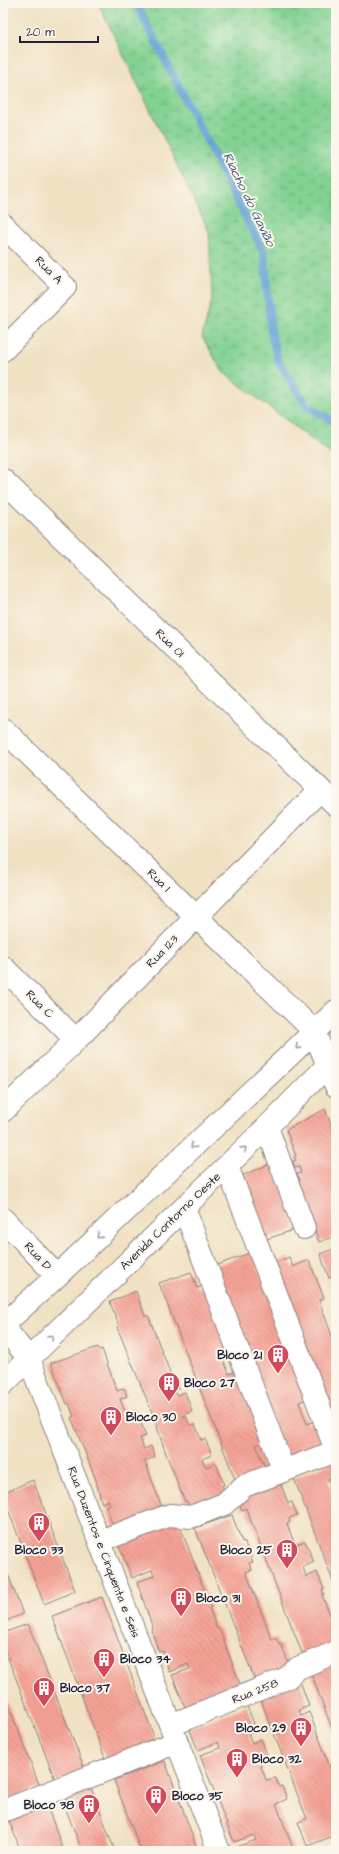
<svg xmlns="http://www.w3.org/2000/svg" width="339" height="1854" font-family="'Architects Daughter',sans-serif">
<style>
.wetland{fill:url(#wetland-marsh);stroke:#527a66}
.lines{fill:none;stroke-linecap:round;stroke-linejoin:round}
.stream{stroke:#64a1d5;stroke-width:8}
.building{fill:url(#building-back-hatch)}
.minor-casing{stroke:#8a827f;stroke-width:24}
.minor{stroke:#fff;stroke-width:22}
.oneway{stroke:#9c9ca7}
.labels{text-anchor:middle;stroke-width:4;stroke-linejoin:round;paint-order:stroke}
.street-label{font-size:12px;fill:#22223b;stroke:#fbf7ec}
.poi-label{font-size:12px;font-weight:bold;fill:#22223b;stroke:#fbf7ec;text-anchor:start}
.water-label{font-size:13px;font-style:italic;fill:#3c5579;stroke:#fbf7ec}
</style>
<defs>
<pattern id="wetland-marsh" width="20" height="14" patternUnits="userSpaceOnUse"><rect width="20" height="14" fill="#82d292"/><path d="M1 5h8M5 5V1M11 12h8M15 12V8" fill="none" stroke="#70b47f"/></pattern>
<pattern id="building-back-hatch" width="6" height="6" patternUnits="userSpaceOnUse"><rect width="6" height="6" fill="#f5a295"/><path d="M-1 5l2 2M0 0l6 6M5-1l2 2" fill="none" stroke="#d28b81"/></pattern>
</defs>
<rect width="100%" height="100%" fill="#fbf7ec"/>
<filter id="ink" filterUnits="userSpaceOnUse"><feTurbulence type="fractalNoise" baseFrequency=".025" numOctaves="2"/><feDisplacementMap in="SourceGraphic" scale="8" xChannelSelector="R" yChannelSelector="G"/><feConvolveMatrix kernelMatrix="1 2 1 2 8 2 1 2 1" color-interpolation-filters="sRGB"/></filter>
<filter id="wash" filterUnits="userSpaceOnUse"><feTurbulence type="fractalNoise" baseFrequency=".012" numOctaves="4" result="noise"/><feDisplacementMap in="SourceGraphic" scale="16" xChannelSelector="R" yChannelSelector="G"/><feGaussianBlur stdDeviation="0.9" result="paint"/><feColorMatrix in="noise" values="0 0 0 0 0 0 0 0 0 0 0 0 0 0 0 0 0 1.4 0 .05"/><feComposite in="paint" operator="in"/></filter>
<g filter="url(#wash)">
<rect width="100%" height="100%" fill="#f1e1c3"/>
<!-- wetland -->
<path class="wetland" d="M98 3H336V458L223 372 202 337 212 299 209 231Z"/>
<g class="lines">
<!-- stream -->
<path class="stream" d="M136 3 264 253 271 332 278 361 307 406 336 423"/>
</g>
<g id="blocks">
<!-- building -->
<path class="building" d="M325 1109 336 1138V1236L319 1242 298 1181 300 1180 297 1174 301 1173 299 1167 295 1168 293 1161 296 1160 294 1157 296 1156 286 1130Z
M272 1163 296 1229 264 1240 239 1177Z
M336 1248V1279L335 1276 329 1278 320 1254Z
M252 1252 310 1398 299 1402 307 1424 319 1419 329 1444 288 1462 215 1266Z
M289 1257 293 1267 309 1260 324 1298 319 1300 332 1336 336 1334V1435L271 1264Z
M191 1272 197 1288 206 1285 231 1346 220 1351 229 1374 241 1370 266 1441 256 1445 266 1470 236 1482 159 1283Z
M136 1291 145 1316 148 1315 169 1370 172 1383 177 1382 179 1388 174 1389 177 1395 185 1392 192 1411 184 1415V1417L186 1416 190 1425 195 1424 201 1440 205 1439 212 1455 202 1459 206 1467 216 1463 224 1485H222L226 1496 190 1510 187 1501 185 1502 165 1451 157 1427H158L117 1327 119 1326 110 1302Z
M98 1347 99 1350 102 1349 117 1391 124 1388 127 1396 120 1399 126 1414 136 1410 146 1436 140 1438 144 1449 151 1446 155 1457 145 1461 163 1511 114 1529 106 1506 110 1504 108 1500 102 1503 96 1480 71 1417H74L69 1403 67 1404 51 1363Z
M334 1462 336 1476 328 1479 336 1500V1589L294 1478Z
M33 1480 75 1591 44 1604 3 1496V1493Z
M280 1482 288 1503 292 1502 297 1515 289 1518 290 1522 287 1524 295 1545 305 1541 314 1562 303 1567 306 1577 317 1572 324 1589 322 1590 324 1594 322 1595 336 1630V1649L308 1659 305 1652 302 1653 246 1508 242 1510 238 1499Z
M232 1515 242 1542 244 1541 253 1562 249 1563 252 1570 246 1572 272 1640 276 1638 279 1645 281 1644 288 1662 284 1672 256 1683 195 1528Z
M178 1521 211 1607 209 1608 217 1629 219 1628 241 1687 185 1707 172 1675 190 1669 188 1664 169 1672 163 1651 159 1652 151 1630 153 1629 137 1582 154 1576 152 1570 132 1578 119 1546 142 1537 141 1535Z
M3 1561 23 1614 3 1622Z
M102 1597 156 1742 106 1761 52 1616Z
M28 1624 85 1770 56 1782 3 1645V1633Z
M336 1657V1739L309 1668Z
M300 1681 309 1706 299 1710 301 1716 309 1712 335 1780H336V1835L307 1846 298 1822 307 1819 260 1698Z
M3 1691 40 1787 3 1801Z
M247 1706 257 1731 248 1734 252 1743 261 1739 266 1752 265 1753 268 1761 260 1764 266 1780 276 1778 279 1787 282 1786 287 1799 276 1804 294 1851H237L236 1847 256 1840 254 1835 234 1842 200 1755 220 1748 218 1742 198 1750 189 1728Z
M165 1761 198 1851H141L114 1780Z
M91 1788 115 1851H82L62 1799Z
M47 1806 64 1851H21L9 1821Z"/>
</g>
</g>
<g filter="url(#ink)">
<use href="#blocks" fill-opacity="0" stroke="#8a827f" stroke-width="1"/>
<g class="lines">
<!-- minor casing -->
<g class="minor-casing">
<path id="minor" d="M3 225 65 287 3 350
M3 480 336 805
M3 729 314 1031 336 1086
M3 967 76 1040
M3 1111 76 1040 320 790
M267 1127 304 1228
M227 1166 336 1450
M184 1208 284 1471
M3 1219 57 1276
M3 1325 57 1276 336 1011
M3 1326 29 1359 219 1851
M3 1384 267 1127 336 1057
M100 1541 170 1515 191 1517 224 1504 244 1486 336 1451
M171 1725 287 1678 298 1668 336 1652
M3 1811 177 1742"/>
</g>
<!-- minor -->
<use href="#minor" class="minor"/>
</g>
<!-- one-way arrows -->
<defs><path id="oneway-chevron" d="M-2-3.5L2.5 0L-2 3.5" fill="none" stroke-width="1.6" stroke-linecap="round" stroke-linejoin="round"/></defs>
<g class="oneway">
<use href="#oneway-chevron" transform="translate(298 1047) rotate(136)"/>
<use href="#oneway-chevron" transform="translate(193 1146) rotate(136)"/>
<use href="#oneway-chevron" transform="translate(244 1149) rotate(-44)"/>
<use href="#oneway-chevron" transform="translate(99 1236) rotate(136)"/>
<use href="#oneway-chevron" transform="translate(51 1337) rotate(-44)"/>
</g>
</g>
<!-- icons -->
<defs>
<g id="building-pin" transform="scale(1.15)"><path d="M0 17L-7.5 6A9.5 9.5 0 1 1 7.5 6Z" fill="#d1495b" stroke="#fbf7ec"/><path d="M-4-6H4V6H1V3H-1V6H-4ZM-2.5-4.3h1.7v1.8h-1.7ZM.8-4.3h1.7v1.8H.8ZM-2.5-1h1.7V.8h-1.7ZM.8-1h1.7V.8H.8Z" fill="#fff"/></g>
</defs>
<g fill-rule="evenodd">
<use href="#building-pin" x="278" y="1355"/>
<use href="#building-pin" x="169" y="1383"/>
<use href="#building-pin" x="111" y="1417"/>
<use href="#building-pin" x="39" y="1523"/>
<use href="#building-pin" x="287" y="1550"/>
<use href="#building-pin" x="181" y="1598"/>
<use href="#building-pin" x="104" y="1659"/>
<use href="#building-pin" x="44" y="1688"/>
<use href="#building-pin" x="301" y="1728"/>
<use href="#building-pin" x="237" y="1759"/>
<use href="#building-pin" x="156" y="1796"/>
<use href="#building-pin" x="89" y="1805"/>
</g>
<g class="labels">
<!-- street labels -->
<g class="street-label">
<text transform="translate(49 270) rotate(45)" y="4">Rua A</text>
<text transform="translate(170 643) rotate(44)" y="4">Rua 01</text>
<text transform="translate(159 880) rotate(44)" y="4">Rua 1</text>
<text transform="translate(162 951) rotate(-46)" y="4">Rua 123</text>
<text transform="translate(40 1004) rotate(45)" y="4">Rua C</text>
<text transform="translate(170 1221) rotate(-44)" y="4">Avenida Contorno Oeste</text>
<text transform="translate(38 1256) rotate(47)" y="4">Rua D</text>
<text transform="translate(104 1552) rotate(69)" y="4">Rua Duzentos e Cinquenta e Seis</text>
<text transform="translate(255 1691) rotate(-22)" y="4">Rua 258</text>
</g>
<!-- poi labels -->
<g class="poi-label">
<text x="262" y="1359" text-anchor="end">Bloco 21</text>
<text x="184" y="1387">Bloco 27</text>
<text x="126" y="1421">Bloco 30</text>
<text x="39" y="1554" text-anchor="middle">Bloco 33</text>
<text x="272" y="1554" text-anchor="end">Bloco 25</text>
<text x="196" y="1602">Bloco 31</text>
<text x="120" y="1663">Bloco 34</text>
<text x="60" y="1692">Bloco 37</text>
<text x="286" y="1732" text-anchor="end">Bloco 29</text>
<text x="252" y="1763">Bloco 32</text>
<text x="172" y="1800">Bloco 35</text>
<text x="74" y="1809" text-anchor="end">Bloco 38</text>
</g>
<!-- water labels -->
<g class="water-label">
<text transform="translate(250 199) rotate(64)" y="5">Riacho do Gavião</text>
</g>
</g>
<!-- margin -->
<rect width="339" height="1854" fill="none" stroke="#fbf7ec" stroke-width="16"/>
<!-- scale -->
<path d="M20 36v6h78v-6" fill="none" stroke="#22223b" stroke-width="2"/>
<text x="26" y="36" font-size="12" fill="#22223b" stroke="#fbf7ec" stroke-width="3" paint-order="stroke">20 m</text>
</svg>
